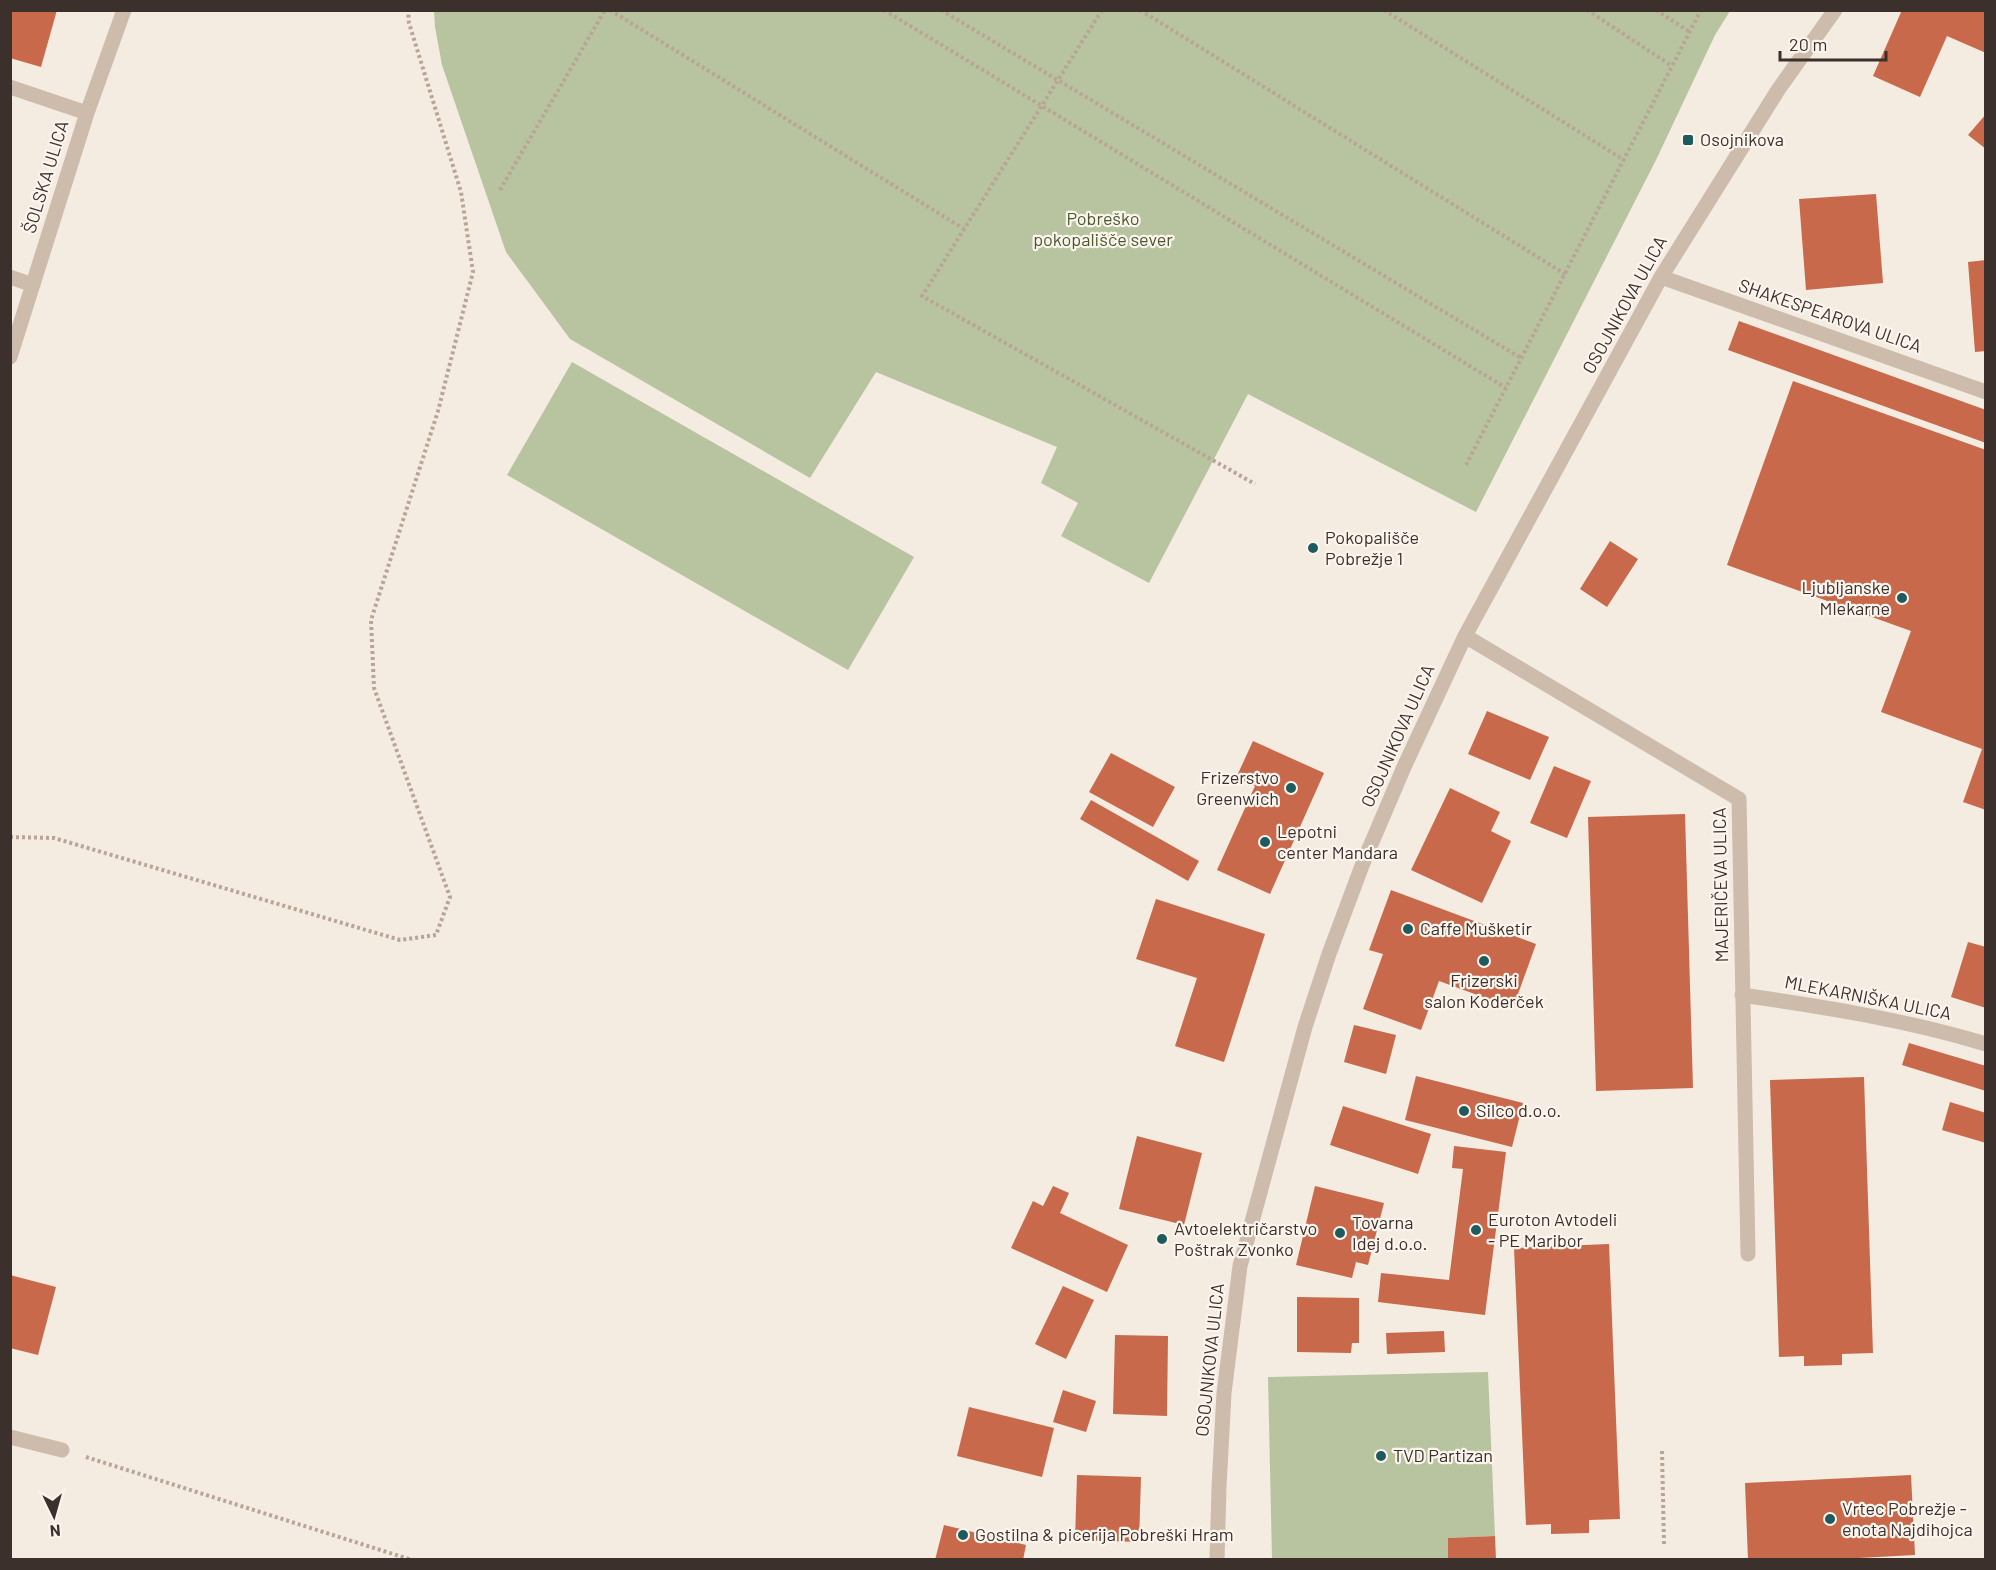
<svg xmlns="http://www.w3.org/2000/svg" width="1996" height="1570" font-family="Barlow,sans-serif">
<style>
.green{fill:#b8c4a0}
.building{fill:#c8694b}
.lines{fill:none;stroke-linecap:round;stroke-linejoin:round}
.path{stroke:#b9a596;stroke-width:4;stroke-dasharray:3 3;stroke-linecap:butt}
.minor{stroke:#cdbbac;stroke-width:15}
.poi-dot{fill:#1f5a5e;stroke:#fbf5ee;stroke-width:2}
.labels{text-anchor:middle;stroke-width:4.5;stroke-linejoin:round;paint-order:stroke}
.poi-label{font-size:18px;fill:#3b302b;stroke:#fbf5ee;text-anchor:start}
.street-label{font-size:18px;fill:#3b302b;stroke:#fbf5ee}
.park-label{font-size:18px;fill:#4a5a2e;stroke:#fbf5ee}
</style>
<rect width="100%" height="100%" fill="#f4ebe1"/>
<!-- green -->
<path class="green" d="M434 11V10L1730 11 1715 35 1656 160 1476 512 1248 394 1149 583 1061 536 1078 503 1041 483 1057 447 876 372 810 478 570 339 506 252 442 65 435 27Z
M572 362 914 557 848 670 507 475Z
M1488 1372 1495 1536 1448 1538V1559H1272L1268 1377Z"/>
<!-- building -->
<path class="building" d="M11 10H57L41 67 10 58Z
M1902 10H1986V53L1947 36 1920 97 1873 76Z
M1986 114V149L1968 135Z
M1876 194 1883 283 1806 290 1799 199Z
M1986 260V351L1975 352 1968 262Z
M1739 321 1986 410V443L1728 350Z
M1793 381 1986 450V810L1963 802 1982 749 1881 712 1911 631 1727 565Z
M1610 541 1638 559 1607 607 1580 589Z
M1487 711 1549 737 1530 780 1468 754Z
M1253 741 1324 773 1270 894 1217 870 1255 786 1236 778Z
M1111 753 1175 787 1153 827 1089 792Z
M1554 766 1591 781 1567 838 1530 823Z
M1450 788 1500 812 1491 831 1511 841 1482 903 1411 870Z
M1091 800 1199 861 1188 881 1080 819Z
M1685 814 1693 1088 1596 1091 1588 817Z
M1391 890 1536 944 1513 1008 1439 981 1421 1030 1363 1009 1383 954 1369 950Z
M1156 899 1265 934 1224 1062 1175 1046 1197 978 1136 959Z
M1968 942 1986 947V1008L1951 997Z
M1354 1025 1396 1035 1386 1074 1344 1062Z
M1909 1043 1986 1066V1091L1902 1065Z
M1416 1076 1523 1103 1512 1147 1405 1120Z
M1864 1077 1873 1353 1842 1354V1365L1804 1366V1356L1779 1357 1770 1080Z
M1950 1102 1986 1113V1143L1942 1130Z
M1343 1106 1431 1134 1418 1174 1330 1145Z
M1137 1136 1202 1153 1184 1225 1119 1209Z
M1454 1146 1506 1152 1485 1315 1378 1302 1381 1273 1449 1280 1463 1169 1452 1168Z
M1053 1186 1069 1193 1060 1213 1128 1245 1107 1292 1011 1248 1033 1201 1043 1206Z
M1315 1186 1384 1203 1368 1265 1356 1262 1352 1278 1296 1265Z
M1609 1244 1620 1519 1589 1520V1533L1551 1534V1524L1526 1525 1514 1248Z
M10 1275 56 1287 38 1355 10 1348Z
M1063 1286 1094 1300 1066 1359 1035 1344Z
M1297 1297 1359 1298V1343H1352L1351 1353 1297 1352Z
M1444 1331 1445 1352 1387 1354 1386 1333Z
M1115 1335 1168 1336 1167 1416 1113 1414Z
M1063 1390 1096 1401 1086 1432 1053 1422Z
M969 1407 1054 1428 1042 1477 957 1456Z
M1077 1475 1141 1477 1139 1542 1075 1540Z
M1911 1475 1915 1555 1821 1560H1748L1745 1483Z
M944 1525 1026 1545 1023 1560H935Z
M1495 1536 1496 1560H1448V1538Z"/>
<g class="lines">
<!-- path -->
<path class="path" d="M610 10 964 229
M884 10 1506 388
M941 10 1521 358
M1102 10 922 296 1255 484
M1140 10 1565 274
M1384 10 1624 160
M1587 10 1672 66
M1656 10 1690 32
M500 190 605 10
M1466 465 1701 10
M10 837 54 838 400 940 436 935 450 897 374 688 371 620 438 411 473 272 461 192 409 23 408 10
M1662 1451 1664 1544
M86 1457 412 1560"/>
<!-- minor -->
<path class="minor" d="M10 87 87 113
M10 277 33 285
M1661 277 1986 392
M10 357 87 113 124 10
M1465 636 1739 799 1748 1254
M1742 995C1825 1007 1906 1020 1986 1044
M10 1437 62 1450
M1217 1560 1219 1487 1224 1393 1240 1266 1305 1027 1329 954 1363 863 1404 767 1465 636 1661 277 1778 90 1835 10"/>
</g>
<!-- markers -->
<g class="poi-dot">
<rect x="1682" y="134" width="12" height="12" rx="3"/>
<circle cx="1313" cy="548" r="6"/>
<circle cx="1902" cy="598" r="6"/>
<circle cx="1291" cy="788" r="6"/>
<circle cx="1265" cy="842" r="6"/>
<circle cx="1408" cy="929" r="6"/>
<circle cx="1484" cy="961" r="6"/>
<circle cx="1464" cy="1111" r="6"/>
<circle cx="1476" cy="1230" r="6"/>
<circle cx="1340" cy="1233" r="6"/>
<circle cx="1162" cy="1239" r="6"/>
<circle cx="1381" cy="1456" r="6"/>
<circle cx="1830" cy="1519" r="6"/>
<circle cx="963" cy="1535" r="6"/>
</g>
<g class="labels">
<!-- poi labels -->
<g class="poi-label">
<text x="1700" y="146">Osojnikova</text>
<text x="1325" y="544">Pokopališče<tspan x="1325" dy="21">Pobrežje 1</tspan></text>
<text x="1890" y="594" text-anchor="end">Ljubljanske<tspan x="1890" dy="21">Mlekarne</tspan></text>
<text x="1279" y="784" text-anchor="end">Frizerstvo<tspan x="1279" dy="21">Greenwich</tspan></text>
<text x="1277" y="838">Lepotni<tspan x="1277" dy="21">center Mandara</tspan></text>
<text x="1420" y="935">Caffe Mušketir</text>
<text x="1484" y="987" text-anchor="middle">Frizerski<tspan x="1484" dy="21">salon Koderček</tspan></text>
<text x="1476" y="1117">Silco d.o.o.</text>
<text x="1488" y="1226">Euroton Avtodeli<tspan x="1488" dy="21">- PE Maribor</tspan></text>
<text x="1352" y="1229">Tovarna<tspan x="1352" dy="21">Idej d.o.o.</tspan></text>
<text x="1174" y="1235">Avtoelektričarstvo<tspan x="1174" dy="21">Poštrak Zvonko</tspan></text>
<text x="1393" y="1462">TVD Partizan</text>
<text x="1842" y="1515">Vrtec Pobrežje -<tspan x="1842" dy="21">enota Najdihojca</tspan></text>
<text x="975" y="1541">Gostilna &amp; picerija Pobreški Hram</text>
</g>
<!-- street labels -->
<g class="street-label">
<text transform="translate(46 177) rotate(-73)" y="6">ŠOLSKA ULICA</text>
<text transform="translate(1625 305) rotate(-61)" y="6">OSOJNIKOVA ULICA</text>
<text transform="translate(1830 316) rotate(19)" y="6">SHAKESPEAROVA ULICA</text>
<text transform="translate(1398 736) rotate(-66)" y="6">OSOJNIKOVA ULICA</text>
<text transform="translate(1721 885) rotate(-91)" y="6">MAJERIČEVA ULICA</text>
<text transform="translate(1868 998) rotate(11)" y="6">MLEKARNIŠKA ULICA</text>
<text transform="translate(1210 1360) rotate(-84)" y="6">OSOJNIKOVA ULICA</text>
</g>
<!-- park labels -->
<g class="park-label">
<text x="1103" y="225">Pobreško<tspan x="1103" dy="21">pokopališče sever</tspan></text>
</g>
</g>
<!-- border -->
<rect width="1996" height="1570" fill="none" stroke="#3b302b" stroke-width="24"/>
<!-- north arrow -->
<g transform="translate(54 1516) rotate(175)" stroke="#fbf5ee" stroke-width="4.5" paint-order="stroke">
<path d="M0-4.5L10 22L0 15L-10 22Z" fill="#3b302b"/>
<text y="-9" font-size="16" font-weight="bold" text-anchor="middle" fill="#3b302b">N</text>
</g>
<!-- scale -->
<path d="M1780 51v9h106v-9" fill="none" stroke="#3b302b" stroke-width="3"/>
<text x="1789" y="51" font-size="18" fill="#3b302b" stroke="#fbf5ee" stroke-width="4.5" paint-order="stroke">20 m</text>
</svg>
